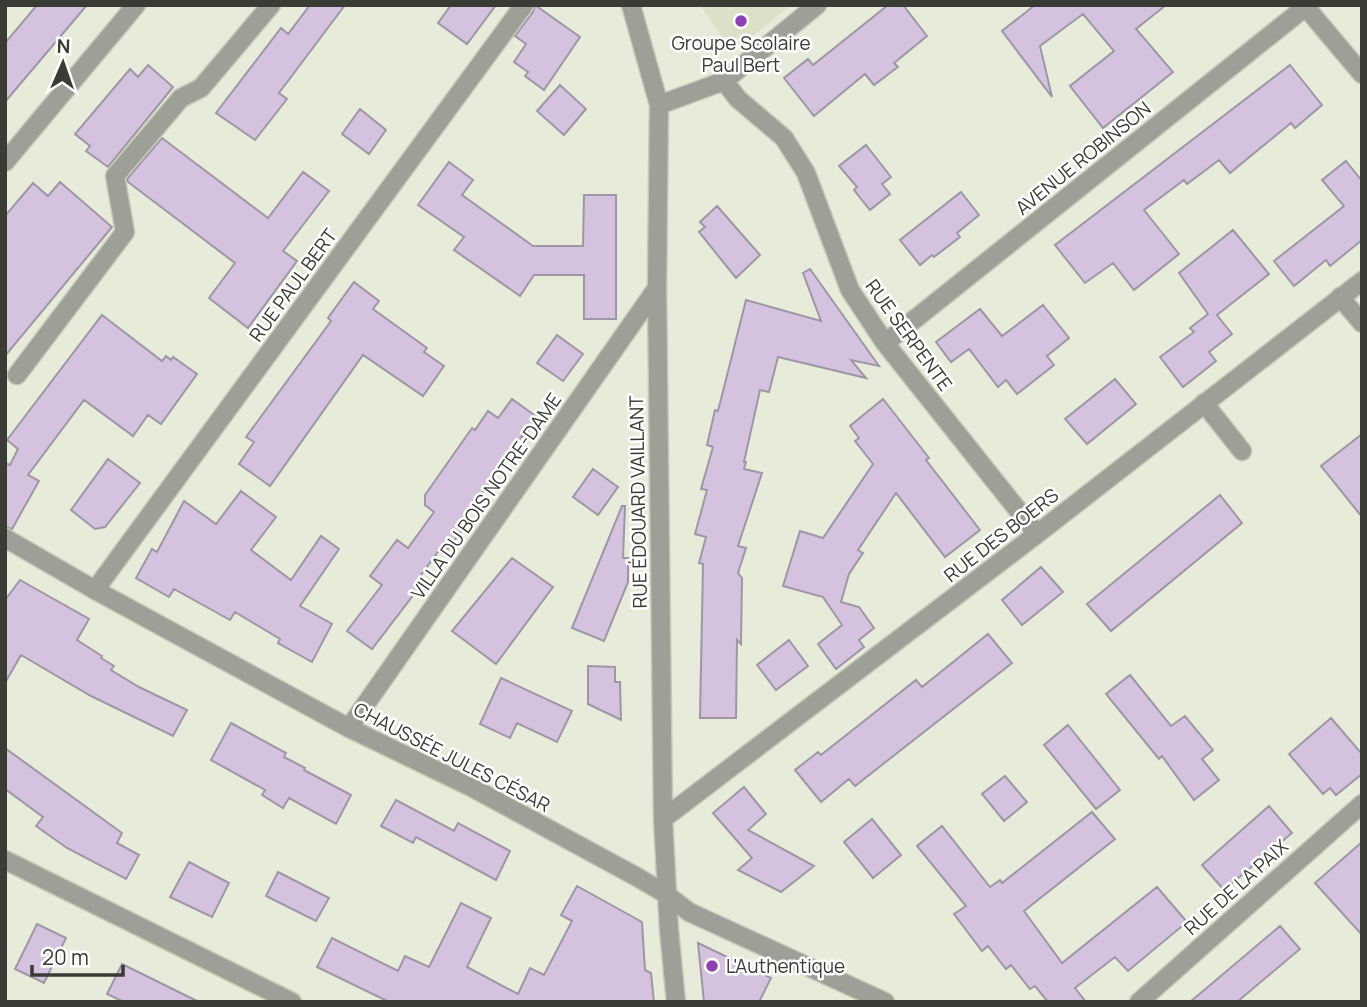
<svg xmlns="http://www.w3.org/2000/svg" width="1367" height="1007" font-family="Manrope,sans-serif">
<style>
.built{fill:#dbe1c8}
.building{fill:#d4c2df;stroke:#9f96a5;stroke-width:2}
.lines{fill:none;stroke-linecap:round;stroke-linejoin:round}
.service-casing{stroke:#c4c9b9;stroke-width:21}
.minor-casing{stroke:#c4c9b9;stroke-width:21}
.tertiary-casing{stroke:#c4c9b9;stroke-width:21}
.service{stroke:#9ea098;stroke-width:18}
.minor{stroke:#9ea098;stroke-width:18}
.tertiary{stroke:#9ea098;stroke-width:18}
.poi-dot{fill:#8d42b3;stroke:#fff;stroke-width:2.5}
.labels{text-anchor:middle;stroke-width:5;stroke-linejoin:round;paint-order:stroke}
.poi-label{font-size:19px;fill:#393b34;stroke:#fff}
.street-label{font-size:19px;fill:#393b34;stroke:#fff}
</style>
<rect width="100%" height="100%" fill="#e7ecda"/>
<!-- built -->
<path class="built" d="M700 5H791L749 39 722 37Z"/>
<!-- building -->
<path class="building" d="M37 5H87L5 102V43Z
M310 5H345L279 93 287 99 255 140 216 113 281 28 288 34Z
M451 5H496L467 44 438 23Z
M535 5 580 37 544 90 525 76 528 72 514 62 526 44 515 36 533 12Z
M888 5H903L927 36 894 63 898 67 874 85 865 74 814 116 784 78 808 59 813 65Z
M1035 5H1166L1136 29 1173 72 1103 128 1070 86 1114 51 1083 14 1040 46 1052 97 1002 31Z
M148 65 173 87 108 167 86 151 90 146 75 134 130 69 138 77Z
M1290 65 1322 105 1295 128 1291 123 1230 173 1219 160 1187 184 1184 180 1144 210 1179 254 1134 290 1113 263 1085 283 1055 245Z
M560 85 586 109 564 135 537 111Z
M360 109 386 130 369 154 342 134Z
M162 138 268 218 303 172 329 191 283 251 297 261 248 328 209 298 235 263 128 182 127 179Z
M866 145 891 177 882 184 890 194 870 210 854 190 857 187 839 166Z
M1346 161 1362 181V240L1330 266 1326 260 1294 286 1274 261 1344 206 1322 180Z
M449 162 473 180 462 195 533 246H583L584 195H616V319H584V275H534L520 296 454 250 464 237 418 205Z
M60 182 112 227 5 356V216L33 183 48 196Z
M961 192 979 215 957 233 960 237 934 257 932 255 920 265 900 240Z
M717 206 760 255 736 278 699 232 705 227 700 222Z
M1233 230 1269 274 1217 315 1232 334 1209 352 1216 361 1183 387 1160 357 1194 332 1190 328 1208 314 1179 273Z
M810 269 879 366 851 360 866 378 778 357 769 392 760 390 744 462H746L744 469 762 473 738 546 746 548 738 573 742 578 741 644 737 640 736 718H700L703 564 699 563 706 537 695 534 707 490 701 489 713 447 707 445 715 410 718 411 746 300 821 321 803 273Z
M354 282 379 301 373 309 427 348 424 352 444 366 423 396 363 355 270 486 239 464 254 442 246 437 331 321 328 318Z
M1043 305 1069 338 1047 356 1054 365 1017 394 1006 380 998 387 969 349 951 362 936 342 980 309 1002 336Z
M102 315 162 361 166 356 171 360 173 357 197 374 161 424 148 415 133 436 84 400 28 475 39 481 12 529 5 527V463L10 465 18 449 7 440Z
M557 335 583 354 563 381 537 363Z
M1115 379 1136 404 1087 444 1065 419Z
M512 399 537 417 524 437 522 436 459 527 462 530 448 549 443 545 416 582 421 585 372 649 347 631 382 585 370 576 397 540 408 548 434 512 425 505V495L472 428 475 430 488 411 498 418Z
M883 399 929 458 926 460 980 530 945 557 896 493 858 550 863 553 849 574 841 602 859 607 874 628 859 640 864 647 836 669 818 644 842 625 823 597 783 586 800 531 823 538 873 464 855 441 859 438 850 426Z
M1362 434V517L1321 466Z
M108 459 140 483 105 527 95 529 71 510Z
M593 469 618 487 598 515 573 497Z
M241 491 276 517 251 550 291 580 321 536 339 549 300 606 332 624 312 662 278 643 280 639 235 612 230 620 174 589 169 597 136 578 152 549 157 552 184 501 216 524Z
M1220 495 1242 523 1111 631 1087 604Z
M622 506H625L623 558H628V582L604 641 572 628Z
M512 558 553 587 496 664 452 631Z
M1041 567 1063 592 1022 625 1002 600Z
M20 580 89 619 77 640 102 656 101 658 114 666 111 670 139 687 187 710 173 736 91 696 21 655 5 683V600Z
M988 634 1012 663 855 786 849 779 821 802 795 770 818 752 821 755 916 680 922 687Z
M789 640 808 666 776 690 757 665Z
M588 666 615 667V682H620L621 720 588 704Z
M1130 675 1171 726 1185 716 1213 750 1202 759 1219 780 1194 800 1162 756 1159 759 1106 694Z
M501 678 572 711 557 742 517 723 510 738 480 724Z
M1331 718 1362 754V774L1336 795 1330 788 1323 794 1289 754Z
M231 723 286 753 284 757 305 768 304 770 351 795 336 824 289 798 283 808 262 795 265 790 211 760Z
M1068 725 1120 790 1096 809 1044 745Z
M5 748 122 833 117 843 139 855 126 879 67 848 36 826 43 817 5 789Z
M1005 776 1027 802 1004 821 982 794Z
M744 787 766 814 748 830 814 866 781 892 738 870 752 858 713 813Z
M396 800 454 831 458 823 510 851 496 880 416 837 413 843 381 826Z
M1269 806 1292 833 1224 890 1202 865Z
M1092 812 1115 839 1024 911 1062 963 1157 887 1187 922 1128 971 1115 957 1075 988 1086 1002H1048L1035 986 1030 989 1011 965 1006 969 988 946 982 951 954 914 966 906 917 846 942 826 990 887 1000 880 1002 883Z
M872 819 901 855 873 878 844 842Z
M1362 842V935L1315 883Z
M189 862 229 883 212 917 170 897Z
M278 872 329 898 316 921 266 896Z
M577 886 642 922 645 970 651 973 654 1002H389L317 967 332 938 398 971 405 956 429 967 461 903 491 918 467 967 518 994 530 968 544 975 572 921 561 915Z
M37 924 66 938 44 983 15 969Z
M1280 926 1300 949 1237 1002H1190Z
M698 943 771 978 759 1002H704Z
M122 964 199 1002H124L107 994Z"/>
<g class="lines">
<!-- service casing -->
<g class="service-casing">
<path id="service" d="M1340 297 1362 323
M17 375 125 232 115 176 181 98 201 88 271 5
M1204 403 1242 451
M95 590 524 5
M349 728 657 288"/>
</g>
<!-- minor casing -->
<g class="minor-casing">
<path id="minor" d="M631 5 659 105 657 288 663 819 669 930 676 1002
M724 81 738 99 784 138 806 173 850 290 885 343 1037 534
M659 105 724 81 817 5
M5 162 136 5
M885 343 1308 5
M663 819 1037 534 1362 281
M5 860 292 1002
M1139 1002 1362 804"/>
</g>
<!-- tertiary casing -->
<g class="tertiary-casing">
<path id="tertiary" d="M1304 5 1362 74
M5 538 95 590 349 728 473 788 637 877 666 894 689 912 885 1002"/>
</g>
<!-- service -->
<use href="#service" class="service"/>
<!-- minor -->
<use href="#minor" class="minor"/>
<!-- tertiary -->
<use href="#tertiary" class="tertiary"/>
</g>
<!-- markers -->
<g class="poi-dot">
<circle cx="741" cy="21" r="7"/>
<circle cx="712" cy="966" r="7"/>
</g>
<g class="labels">
<!-- poi labels -->
<g class="poi-label">
<text x="741" y="50">Groupe Scolaire<tspan x="741" dy="22">Paul Bert</tspan></text>
<text x="726" y="973" text-anchor="start">L'Authentique</text>
</g>
<!-- street labels -->
<g class="street-label">
<text transform="translate(1083 158) rotate(-39)" y="7">AVENUE ROBINSON</text>
<text transform="translate(293 285) rotate(-54)" y="7">RUE PAUL BERT</text>
<text transform="translate(909 335) rotate(54)" y="7">RUE SERPENTE</text>
<text transform="translate(486 496) rotate(-55)" y="7">VILLA DU BOIS NOTRE-DAME</text>
<text transform="translate(638 502) rotate(-91)" y="7">RUE ÉDOUARD VAILLANT</text>
<text transform="translate(1001 535) rotate(-38)" y="7">RUE DES BOERS</text>
<text transform="translate(452 757) rotate(27)" y="7">CHAUSSÉE JULES CÉSAR</text>
<text transform="translate(1236 887) rotate(-42)" y="7">RUE DE LA PAIX</text>
</g>
</g>
<!-- border -->
<rect width="1367" height="1007" fill="none" stroke="#393b34" stroke-width="14"/>
<!-- north arrow -->
<g transform="translate(63 63) rotate(2)" stroke="#ffffff" stroke-width="5" paint-order="stroke">
<path d="M0-5L12 26L0 18L-12 26Z" fill="#393b34"/>
<text y="-10" font-size="19" font-weight="bold" text-anchor="middle" fill="#393b34">N</text>
</g>
<!-- scale -->
<path d="M32 965v10h91v-10" fill="none" stroke="#393b34" stroke-width="3.5"/>
<text x="42" y="965" font-size="21" fill="#393b34" stroke="#ffffff" stroke-width="5" paint-order="stroke">20 m</text>
</svg>
